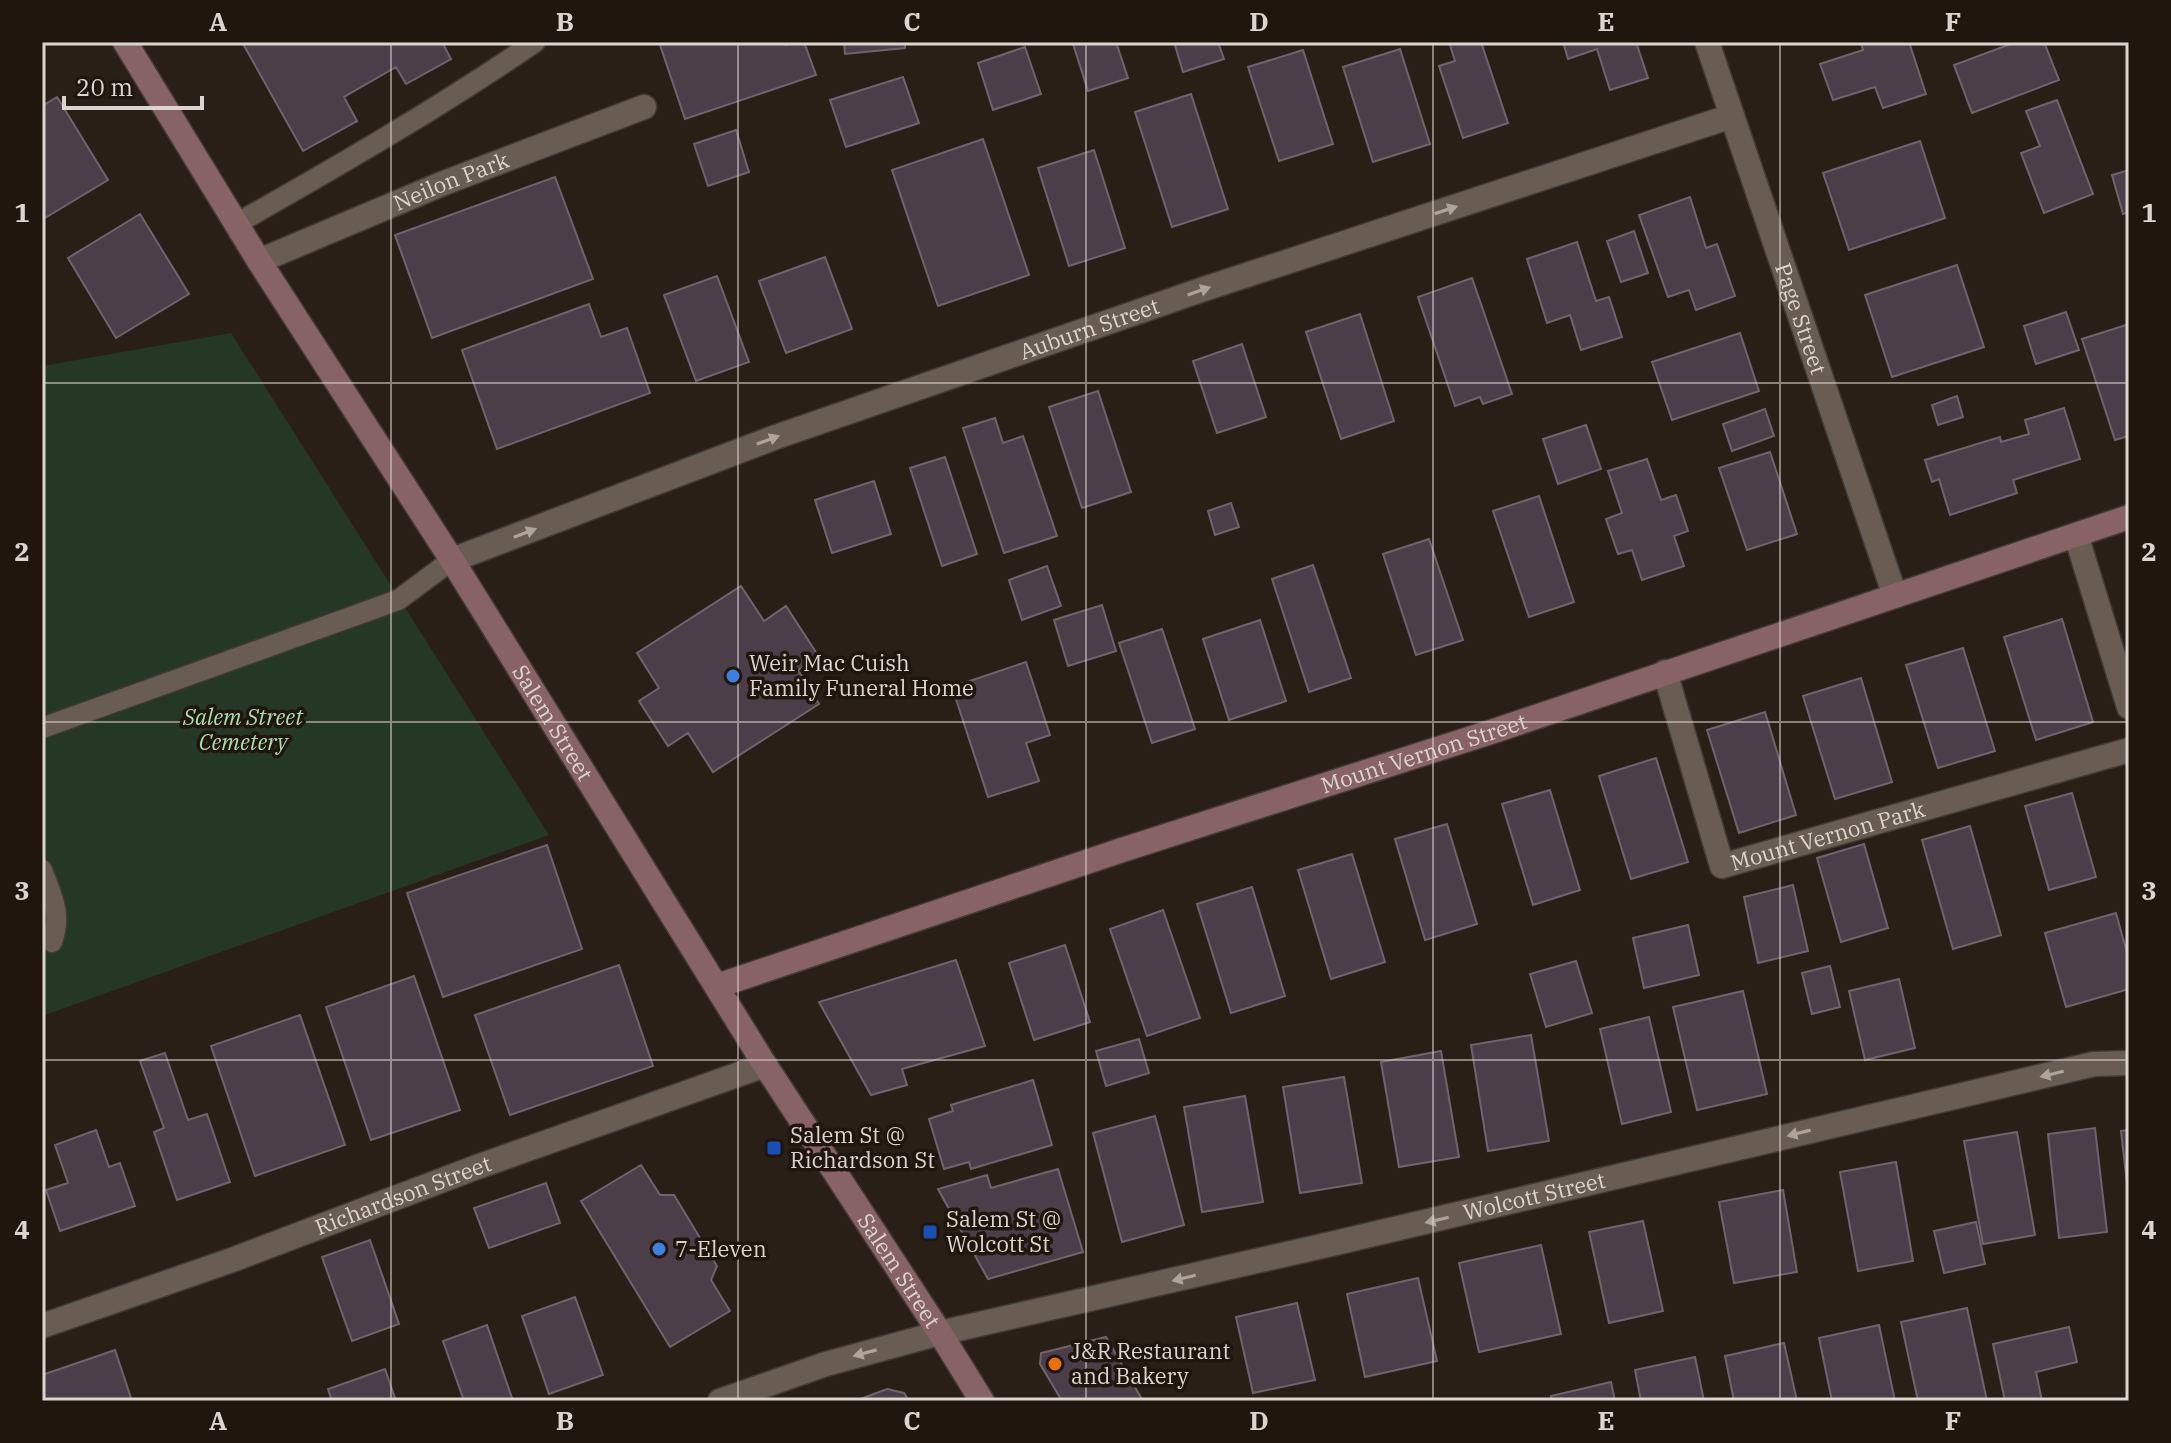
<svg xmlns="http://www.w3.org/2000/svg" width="2171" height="1443" font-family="'IBM Plex Serif',serif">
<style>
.green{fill:#243825}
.building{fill:#4b3e48;stroke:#71636e;stroke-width:2}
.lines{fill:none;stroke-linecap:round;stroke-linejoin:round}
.lane-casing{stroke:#423a34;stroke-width:23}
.street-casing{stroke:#423a34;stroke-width:27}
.secondary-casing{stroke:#423a34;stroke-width:27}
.lane{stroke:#695c52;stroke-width:20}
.street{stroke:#695c52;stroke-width:24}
.secondary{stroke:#886365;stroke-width:24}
.oneway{fill:#aea49c}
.grid{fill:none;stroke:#dcd4ce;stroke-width:2;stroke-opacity:0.55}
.shop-dot{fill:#3f7fe0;stroke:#20160d;stroke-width:3}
.transit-dot{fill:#1a4fb4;stroke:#20160d;stroke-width:3}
.food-dot{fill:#e8710a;stroke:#20160d;stroke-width:3}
.labels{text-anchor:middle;stroke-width:7;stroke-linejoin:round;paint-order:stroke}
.street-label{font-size:22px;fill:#dcd4ce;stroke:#20160d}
.poi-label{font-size:22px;fill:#dcd4ce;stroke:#20160d;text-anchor:start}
.park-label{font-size:22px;font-style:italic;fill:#acdfae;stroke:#20160d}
.neatline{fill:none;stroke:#dcd4ce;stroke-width:3}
.grid-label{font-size:26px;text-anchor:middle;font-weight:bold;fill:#dcd4ce}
</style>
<rect width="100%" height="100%" fill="#2a1f16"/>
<!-- green -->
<path class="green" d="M231 333 549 835 42 1016V366Z"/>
<!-- building -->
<path class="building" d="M242 42H442L451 59 406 84 396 67 344 97 357 121 303 151Z
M670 42H785L786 45 793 42H804L816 75 685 119 660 45Z
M844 42H905V48L845 54Z
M1080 42H1116L1128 78 1088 91 1073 44Z
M1174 42H1218L1224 59 1183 72Z
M1449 42H1481L1508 123 1463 138 1439 66 1455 61Z
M1563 42H1636L1648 78 1610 90 1597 49 1568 59Z
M1861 42H1909L1926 94 1883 108 1875 87 1833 100 1820 64 1863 50Z
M2016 42H2044L2059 80 1972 113 1954 65Z
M1025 47 1041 94 993 110 978 63Z
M1400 49 1430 144 1373 162 1343 67Z
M1303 50 1333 144 1279 161 1248 67Z
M903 77 919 123 846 147 830 100Z
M1191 94 1228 209 1172 227 1135 112Z
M57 97 108 180 45 218 42 213V106Z
M2057 100 2093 194 2044 213 2021 153 2040 146 2026 111Z
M736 130 749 172 708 186 694 144Z
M983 139 1029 275 938 306 892 170Z
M1920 141 1945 218 1849 250 1823 173Z
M1094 150 1125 248 1069 266 1038 168Z
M2129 170V212L2123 214 2112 175Z
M555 177 593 279 432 338 395 235Z
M1690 197 1706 248 1717 244 1735 296 1696 310 1689 290 1668 297 1639 215Z
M140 214 189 294 116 338 68 258Z
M1634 231 1648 273 1621 282 1607 241Z
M1577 242 1596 301 1609 297 1622 337 1581 350 1570 315 1547 323 1527 259Z
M825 257 852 329 786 353 759 281Z
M1957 265 1984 347 1892 377 1865 295Z
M717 276 749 362 696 381 664 295Z
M1472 278 1512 394 1483 404 1480 397 1455 406 1418 297Z
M589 304 601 337 627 328 650 393 497 449 462 350Z
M2066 312 2079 350 2036 364 2024 326Z
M1360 314 1394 421 1341 439 1306 332Z
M2129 324V436L2115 440 2082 339Z
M1740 333 1759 391 1672 420 1652 362Z
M1242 344 1266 417 1217 433 1193 361Z
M1098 391 1131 492 1082 508 1049 407Z
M1957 396 1963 417 1938 425 1932 405Z
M2064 408 2080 459 2013 480 2017 493 1950 515 1939 479 1932 482 1925 460 2000 437 2001 442 2029 434 2025 420Z
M1765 409 1774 436 1732 451 1723 424Z
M995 418 1003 443 1023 436 1057 536 1004 553 963 428Z
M1586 425 1601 469 1558 484 1543 439Z
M1770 452 1797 534 1747 550 1719 468Z
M945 457 977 554 942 566 910 468Z
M1647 459 1661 500 1676 495 1688 531 1674 536 1684 566 1642 580 1632 550 1618 554 1606 519 1622 513 1608 471Z
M874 481 891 534 832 553 815 500Z
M1539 496 1574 602 1529 617 1493 511Z
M1231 503 1239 527 1215 535 1208 511Z
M1429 539 1463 640 1416 655 1383 554Z
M1313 565 1351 678 1309 692 1272 579Z
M1047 566 1061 606 1022 620 1009 580Z
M741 586 764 621 786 606 819 657 798 670 819 704 713 772 688 733 668 746 639 701 659 688 637 653Z
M1102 605 1116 651 1068 666 1054 620Z
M2062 619 2093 722 2036 740 2004 637Z
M1260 620 1286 701 1229 720 1203 639Z
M1162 629 1195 729 1152 743 1119 643Z
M1963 648 1995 751 1938 768 1906 665Z
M1026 662 1050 735 1026 743 1039 781 988 797 952 687Z
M1861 678 1892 782 1835 799 1803 696Z
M1765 712 1796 815 1739 833 1707 730Z
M1656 758 1688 862 1631 879 1599 776Z
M1550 790 1580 890 1533 905 1502 804Z
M2072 793 2096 877 2049 890 2025 806Z
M1447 824 1477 924 1425 940 1395 839Z
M1970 826 2001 935 1953 949 1922 840Z
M1864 844 1888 928 1841 942 1817 858Z
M547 845 582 949 443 997 407 893Z
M1352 854 1385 962 1331 979 1298 870Z
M1793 885 1808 951 1758 963 1744 897Z
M1252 887 1285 996 1231 1013 1197 904Z
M1163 910 1200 1018 1147 1036 1110 929Z
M2116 913 2129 960V989L2066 1007 2045 933Z
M1688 925 1699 975 1644 988 1633 938Z
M1065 945 1090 1022 1034 1040 1009 963Z
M956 960 985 1046 902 1069 907 1085 871 1095 819 1002Z
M1576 961 1592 1013 1546 1027 1530 974Z
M619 965 653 1066 510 1115 475 1015Z
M1830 966 1840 1007 1812 1014 1802 973Z
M414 976 460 1110 371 1140 326 1007Z
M1899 979 1915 1048 1865 1060 1849 991Z
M1743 991 1767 1094 1697 1110 1673 1007Z
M300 1015 345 1145 255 1176 211 1046Z
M1649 1017 1671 1112 1622 1124 1600 1029Z
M1531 1035 1549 1141 1488 1151 1471 1045Z
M1139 1039 1149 1073 1106 1086 1096 1051Z
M1441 1051 1459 1157 1399 1167 1381 1062Z
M165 1053 188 1120 207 1114 230 1182 177 1200 154 1132 164 1128 140 1061Z
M1344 1077 1362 1183 1300 1193 1283 1087Z
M1033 1080 1052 1145 971 1169 969 1162 944 1169 929 1119 953 1111 951 1105Z
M1245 1096 1263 1202 1202 1212 1184 1107Z
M1155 1116 1184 1225 1122 1242 1093 1133Z
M2095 1128 2107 1232 2059 1238 2048 1134Z
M96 1130 109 1167 120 1163 135 1206 60 1231 46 1190 68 1183 55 1145Z
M2129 1130V1201L2121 1131Z
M2017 1132 2035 1235 1983 1244 1964 1141Z
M1896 1162 1913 1261 1858 1271 1840 1172Z
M641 1165 660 1195H674L717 1266 711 1280 730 1311 670 1347 581 1201Z
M1058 1169 1083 1252 988 1279 938 1189 987 1175 991 1188Z
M546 1183 560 1223 489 1248 474 1208Z
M1783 1190 1797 1272 1734 1283 1719 1202Z
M1643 1221 1663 1311 1609 1323 1589 1232Z
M1976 1222 1985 1264 1944 1273 1934 1231Z
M370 1240 399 1324 352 1341 322 1257Z
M1541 1245 1561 1334 1479 1352 1459 1263Z
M1418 1278 1437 1361 1365 1377 1347 1294Z
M575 1297 603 1375 549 1394 522 1316Z
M1297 1303 1315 1380 1253 1393 1236 1317Z
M1967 1308 1987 1401H1918L1901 1322Z
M487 1325 513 1401H464L443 1341Z
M1879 1325 1895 1401H1832L1819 1338Z
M2069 1327 2077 1362 2036 1372 2042 1401H2005L1993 1344Z
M1106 1337 1143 1401H1062L1040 1364 1041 1353Z
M1784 1343 1797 1401H1734L1725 1356Z
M115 1350 132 1401H42V1375Z
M1695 1357 1704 1401H1641L1635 1370Z
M385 1369 396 1401H332L328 1389Z
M1611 1382 1615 1401H1552L1551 1396Z
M887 1389 904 1393 909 1401H855Z"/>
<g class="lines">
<!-- lane casing -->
<g class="lane-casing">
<path id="lane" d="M236 224C338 166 439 108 535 42
M42 728 398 600 452 560
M42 870C52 896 62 914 52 942"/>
</g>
<!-- street casing -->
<g class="street-casing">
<g id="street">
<path id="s1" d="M1707 42 1895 596"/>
<path id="s2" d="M259 261 444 183 644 107"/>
<path d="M2076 535 2129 707"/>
<path id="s3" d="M452 560 776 437 1204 289 1732 116"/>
<path id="s4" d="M1665 672 1722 866 2129 750"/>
<path id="s5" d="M42 1326 232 1260 477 1167 765 1065"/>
<path id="s6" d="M720 1401 826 1364 940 1333 1331 1244 2094 1064 2129 1063"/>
</g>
</g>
<!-- secondary casing -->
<g class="secondary-casing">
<g id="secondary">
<path id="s7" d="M125 42 259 261 452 560 765 1065 940 1333 982 1401"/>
<path id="s8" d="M717 986 1122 850 1497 730 2129 517"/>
</g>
</g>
<!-- lane -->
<use href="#lane" class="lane"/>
<!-- street -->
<use href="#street" class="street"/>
<!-- secondary -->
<use href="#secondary" class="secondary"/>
</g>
<!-- one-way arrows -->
<defs><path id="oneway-solid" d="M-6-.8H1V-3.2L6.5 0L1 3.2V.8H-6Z" transform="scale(2)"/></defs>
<g class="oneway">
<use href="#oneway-solid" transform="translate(1446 210) rotate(-18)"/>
<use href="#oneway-solid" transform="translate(1199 291) rotate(-19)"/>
<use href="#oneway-solid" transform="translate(768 440) rotate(-20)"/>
<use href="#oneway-solid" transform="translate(525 533) rotate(-21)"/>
<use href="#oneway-solid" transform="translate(2052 1074) rotate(167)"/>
<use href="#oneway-solid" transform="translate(1799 1133) rotate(166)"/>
<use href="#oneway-solid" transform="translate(1437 1220) rotate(167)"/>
<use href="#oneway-solid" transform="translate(1184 1278) rotate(167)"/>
<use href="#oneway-solid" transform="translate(865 1353) rotate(165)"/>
</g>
<!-- grid -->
<path class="grid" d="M391 42V1401M738 42V1401M1086 42V1401M1433 42V1401M1780 42V1401M42 383H2129M42 722H2129M42 1060H2129"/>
<!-- markers -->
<g class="shop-dot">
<circle cx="733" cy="676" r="8"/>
<circle cx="659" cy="1249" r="8"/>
</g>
<g class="transit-dot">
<rect x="766" y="1140" width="16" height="16" rx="4"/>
<rect x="922" y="1224" width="16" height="16" rx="4"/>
</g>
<circle class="food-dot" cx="1055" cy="1364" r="8"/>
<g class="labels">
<!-- street labels -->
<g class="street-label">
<text dy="8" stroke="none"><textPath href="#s2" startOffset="208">Neilon Park</textPath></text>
<text dy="8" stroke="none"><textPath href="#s1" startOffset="292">Page Street</textPath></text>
<text dy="8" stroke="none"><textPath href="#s3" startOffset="678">Auburn Street</textPath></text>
<text dy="8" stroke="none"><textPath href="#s7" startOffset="804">Salem Street</textPath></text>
<text dy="8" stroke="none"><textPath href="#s8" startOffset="744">Mount Vernon Street</textPath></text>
<text dy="8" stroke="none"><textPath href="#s4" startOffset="312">Mount Vernon Park</textPath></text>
<text dy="8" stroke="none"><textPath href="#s5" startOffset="384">Richardson Street</textPath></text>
<text dy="8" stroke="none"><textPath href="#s6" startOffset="840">Wolcott Street</textPath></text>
<text dy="8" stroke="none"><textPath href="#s7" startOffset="1452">Salem Street</textPath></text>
</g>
<!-- poi labels -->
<g class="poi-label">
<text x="749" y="671">Weir Mac Cuish<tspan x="749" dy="25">Family Funeral Home</tspan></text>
<text x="790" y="1143">Salem St @<tspan x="790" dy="25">Richardson St</tspan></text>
<text x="946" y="1227">Salem St @<tspan x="946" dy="25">Wolcott St</tspan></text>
<text x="675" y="1257">7-Eleven</text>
<text x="1071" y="1359">J&amp;R Restaurant<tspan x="1071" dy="25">and Bakery</tspan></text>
</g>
<!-- park labels -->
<g class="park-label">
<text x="243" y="725">Salem Street<tspan x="243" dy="25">Cemetery</tspan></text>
</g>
</g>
<!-- border -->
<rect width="2171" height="1443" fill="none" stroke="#20160d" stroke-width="88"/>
<!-- scale -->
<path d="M64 96v12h138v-12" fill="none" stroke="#dcd4ce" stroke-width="4"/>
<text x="76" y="96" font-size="24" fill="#dcd4ce" stroke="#20160d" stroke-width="6" paint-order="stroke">20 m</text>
<rect x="44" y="44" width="2083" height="1355" class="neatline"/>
<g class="grid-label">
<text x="218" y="31">A</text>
<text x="565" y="31">B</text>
<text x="912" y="31">C</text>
<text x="1259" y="31">D</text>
<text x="1606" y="31">E</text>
<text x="1953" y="31">F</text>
<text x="22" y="222">1</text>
<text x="2149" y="222">1</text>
<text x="22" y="561">2</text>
<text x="2149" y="561">2</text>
<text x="22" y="900">3</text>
<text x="2149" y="900">3</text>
<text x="22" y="1239">4</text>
<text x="2149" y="1239">4</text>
<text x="218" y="1430">A</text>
<text x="565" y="1430">B</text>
<text x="912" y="1430">C</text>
<text x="1259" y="1430">D</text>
<text x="1606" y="1430">E</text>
<text x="1953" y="1430">F</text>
</g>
</svg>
